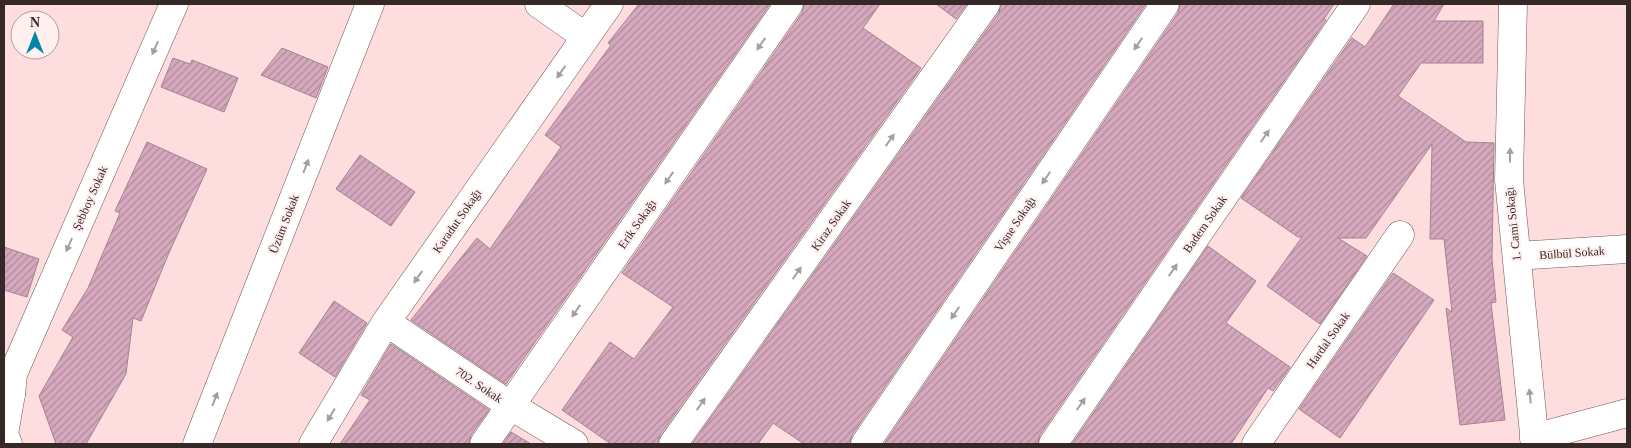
<svg xmlns="http://www.w3.org/2000/svg" width="1631" height="448" font-family="'Times New Roman',serif">
<style>
.building{fill:url(#building-hatch);stroke:#a38492}
.lines{fill:none;stroke-linecap:round;stroke-linejoin:round}
.street-casing{stroke:#745454;stroke-width:29}
.secondary-casing{stroke:#745454;stroke-width:29}
.street{stroke:#fff;stroke-width:28}
.secondary{stroke:#fff;stroke-width:28}
.oneway{fill:#a59e9e}
.labels{text-anchor:middle;stroke-width:4;stroke-linejoin:round;paint-order:stroke}
.street-label{font-size:12px;fill:#362827;stroke:#ffefee}
</style>
<defs>
<pattern id="building-hatch" width="6" height="6" patternUnits="userSpaceOnUse" patternTransform="scale(1.25)"><rect width="6" height="6" fill="#d6a8be"/><path d="M-1 1l2-2M0 6l6-6M5 7l2-2" fill="none" stroke="#ae899a"/></pattern>
</defs>
<rect width="100%" height="100%" fill="#fddddd"/>
<!-- building -->
<path class="building" d="M639 4H770L506 384 411 320 477 238 490 249 561 147 545 135 611 45 608 43Z
M804 4H880L863 28 921 68 660 435 658 444H611L562 410 610 342 634 359 673 307 622 273 802 13Z
M936 4H967L956 19Z
M1001 4H1146L852 435 850 444H804L773 423 758 444H692L999 13Z
M1180 4H1334L1324 19 1326 20 1040 435 1038 444H884L1178 13Z
M1394 4H1444L1434 21H1483V63H1421L1398 96 1466 142 1494 143 1492 259 1496 302 1491 303 1505 420 1460 425 1446 308 1452 312 1444 239H1430L1432 144 1366 238H1338L1367 256 1320 324 1267 286 1302 237H1298L1241 198 1352 38 1365 47Z
M282 48 328 67 316 98 261 75Z
M173 58 190 64 192 60 238 78 224 112 161 87Z
M147 142 207 169 168 255 141 321 133 318 126 374 86 444H56L39 396 73 337 62 330 88 288 120 213 115 211Z
M360 155 415 192 391 226 336 189Z
M1208 246 1256 281 1226 323 1290 367 1273 391 1268 388 1231 444H1072Z
M4 247 39 259 27 297 4 290Z
M1393 273 1434 300 1340 438 1299 409Z
M334 301 367 323 335 377 299 353Z
M391 344 489 410 471 435 469 444H340L370 400 361 395Z
M511 432 531 444H503Z"/>
<g class="lines">
<!-- street casing -->
<g class="street-casing">
<path id="street" d="M539 4 586 37
M1517 256 1627 249
M386 322 511 406 574 444
M11 394 13 374 174 4
M1534 438 1627 413
M197 444 370 4
M313 444 386 322 609 4
M484 444 789 4
M673 444 986 4
M865 444 1165 4
M1053 444 1356 4
M1256 444 1400 235"/>
</g>
<!-- secondary casing -->
<g class="secondary-casing">
<path id="secondary" d="M1513 4 1509 180 1535 444
M4 392 11 394 4 434 8 444"/>
</g>
<!-- street -->
<use href="#street" class="street"/>
<!-- secondary -->
<use href="#secondary" class="secondary"/>
</g>
<!-- one-way arrows -->
<defs><path id="oneway-solid" d="M-6-.8H1V-3.2L6.5 0L1 3.2V.8H-6Z" transform="scale(1.25)"/></defs>
<g class="oneway">
<use href="#oneway-solid" transform="translate(761 44) rotate(125)"/>
<use href="#oneway-solid" transform="translate(1138 44) rotate(124)"/>
<use href="#oneway-solid" transform="translate(155 48) rotate(114)"/>
<use href="#oneway-solid" transform="translate(561 72) rotate(125)"/>
<use href="#oneway-solid" transform="translate(1265 136) rotate(-55)"/>
<use href="#oneway-solid" transform="translate(890 140) rotate(-55)"/>
<use href="#oneway-solid" transform="translate(1510 155) rotate(-89)"/>
<use href="#oneway-solid" transform="translate(306 166) rotate(-69)"/>
<use href="#oneway-solid" transform="translate(669 178) rotate(125)"/>
<use href="#oneway-solid" transform="translate(1046 178) rotate(124)"/>
<use href="#oneway-solid" transform="translate(69 245) rotate(114)"/>
<use href="#oneway-solid" transform="translate(1173 270) rotate(-55)"/>
<use href="#oneway-solid" transform="translate(797 273) rotate(-55)"/>
<use href="#oneway-solid" transform="translate(418 277) rotate(125)"/>
<use href="#oneway-solid" transform="translate(576 311) rotate(125)"/>
<use href="#oneway-solid" transform="translate(955 313) rotate(124)"/>
<use href="#oneway-solid" transform="translate(1530 396) rotate(-96)"/>
<use href="#oneway-solid" transform="translate(215 399) rotate(-69)"/>
<use href="#oneway-solid" transform="translate(701 404) rotate(-55)"/>
<use href="#oneway-solid" transform="translate(1081 404) rotate(-55)"/>
<use href="#oneway-solid" transform="translate(331 415) rotate(121)"/>
</g>
<g class="labels">
<!-- street labels -->
<g class="street-label">
<text transform="translate(90 198) rotate(-66)" y="4">Şebboy Sokak</text>
<text transform="translate(457 221) rotate(-55)" y="4">Karadut Sokağı</text>
<text transform="translate(284 224) rotate(-69)" y="4">Üzüm Sokak</text>
<text transform="translate(637 224) rotate(-55)" y="4">Erik Sokağı</text>
<text transform="translate(1015 224) rotate(-56)" y="4">Vişne Sokağı</text>
<text transform="translate(1205 224) rotate(-55)" y="4">Badem Sokak</text>
<text transform="translate(1513 224) rotate(-96)" y="4">1. Cami Sokağı</text>
<text transform="translate(831 225) rotate(-55)" y="4">Kiraz Sokak</text>
<text transform="translate(1572 253) rotate(-4)" y="4">Bülbül Sokak</text>
<text transform="translate(1328 340) rotate(-55)" y="4">Hardal Sokak</text>
<text transform="translate(479 385) rotate(34)" y="4">702. Sokak</text>
</g>
</g>
<!-- border -->
<rect width="1631" height="448" fill="none" stroke="#362827" stroke-width="10"/>
<!-- north arrow -->
<g transform="translate(35 35)"><circle r="24" fill="#ffefee" stroke="#af9f9e"/>
<path d="M0-4L9 19L0 12L-9 19Z" fill="#0387a9"/>
<text y="-8" font-size="14" font-weight="bold" text-anchor="middle" fill="#362827">N</text>
</g>
</svg>
